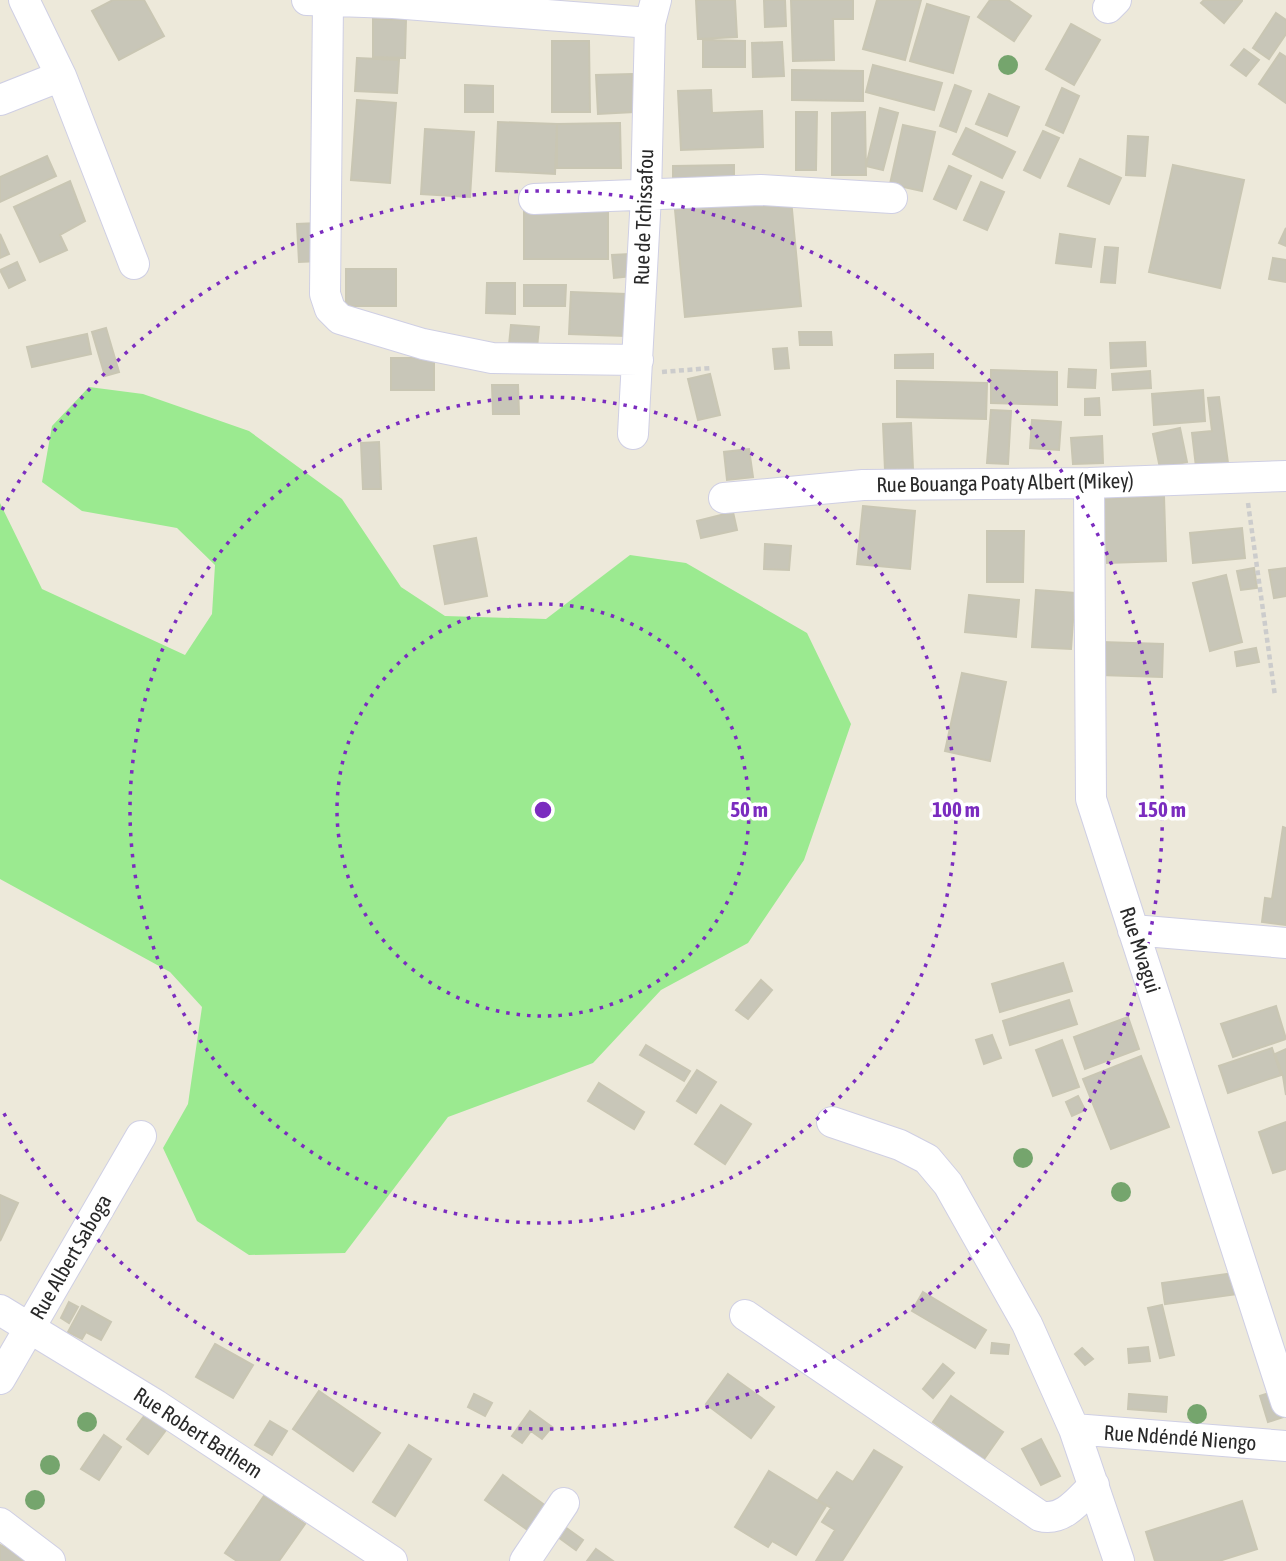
<svg xmlns="http://www.w3.org/2000/svg" width="1286" height="1561" font-family="'Asap Condensed',sans-serif">
<style>
.green{fill:#9bea90}
.building{fill:#c8c6b8;stroke:#c9c6b3;stroke-width:2}
.lines{fill:none;stroke-linecap:round;stroke-linejoin:round}
.street-casing{stroke:#cfcfe4;stroke-width:32}
.path{stroke:#ccc;stroke-width:4.5;stroke-dasharray:5 3.5;stroke-linecap:butt}
.street{stroke:#fff;stroke-width:30}
.tree{fill:#75a56d}
.ring{fill:none;stroke:#7b2cbf;stroke-width:3.5;stroke-dasharray:3.5 7}
.labels{text-anchor:middle;stroke-width:7;stroke-linejoin:round;paint-order:stroke}
.street-label{font-size:21px;fill:#292929;stroke:#fff}
.centre{fill:#7b2cbf;stroke:#fff;stroke-width:3.5}
.ring-label{font-size:21px;text-anchor:middle;font-weight:bold;fill:#7b2cbf;stroke:#fff;stroke-width:7;stroke-linejoin:round;paint-order:stroke}
</style>
<rect width="100%" height="100%" fill="#ede9da"/>
<!-- green -->
<path class="green" d="M89 387 143 394 249 431 342 499 401 587 445 616 546 619 630 555 686 563 807 633 851 724 804 860 748 943 661 990 593 1063 448 1117 345 1253 249 1255 197 1221 163 1148 188 1104 202 1007 170 972 0 879V503L42 589 185 655 212 614 215 565 177 528 82 511 42 482 52 426Z"/>
<!-- building -->
<path class="building" d="M113 0H144L164 36 119 60 92 11Z
M696 0H735L737 37 698 39Z
M764 0H785L786 26 765 27Z
M791 0H853V19H833L834 60 793 61Z
M877 0H921L905 60 863 49Z
M990 0H1008L1031 16 1014 41 978 17Z
M1204 0H1242V1L1224 23 1201 3Z
M927 4 969 17 953 73 910 61Z
M1276 13 1286 20V34L1269 59 1253 48Z
M373 19 406 20 405 58 373 57Z
M1071 24 1100 40 1074 85 1046 69Z
M703 40 745 41V67H703Z
M552 41H589L590 112H552Z
M782 42 784 76 753 77 752 43Z
M1244 49 1259 60 1246 76 1231 65Z
M1280 53 1286 57V103L1259 84Z
M357 58 399 60 397 93 355 91Z
M873 65 942 83 934 110 866 92Z
M792 70 863 71V101L792 100Z
M632 74 634 112 598 114 596 75Z
M465 85 493 86V112H465Z
M955 85 971 91 956 132 940 126Z
M1062 88 1079 96 1063 133 1046 125Z
M711 90 712 113 762 111 763 147 681 150 678 91Z
M989 94 1019 107 1007 136 976 124Z
M357 100 396 103 390 183 351 180Z
M880 108 898 113 883 170 866 166Z
M796 112H817L816 170H796Z
M865 112 866 175H832V113Z
M498 122 557 124 555 174 496 171Z
M620 123 621 168H557V124Z
M903 125 935 132 922 191 890 184Z
M966 128 1015 152 1002 178 953 154Z
M425 129 474 132 470 197 421 194Z
M1043 131 1059 138 1040 178 1024 170Z
M1128 136 1148 137 1145 176 1126 175Z
M47 156 56 176 0 202V177Z
M1080 159 1121 178 1109 204 1068 186Z
M734 165V183L673 184V166Z
M1173 165 1244 180 1220 288 1149 272Z
M949 166 971 176 956 209 934 199Z
M70 181 85 221 60 235 67 250 40 262 14 207Z
M981 182 1004 192 987 230 964 220Z
M791 199 801 306 685 317 675 210Z
M524 211H608V259H524Z
M318 223 319 261 299 262 297 224Z
M1286 228V246L1279 243Z
M0 234 9 254 0 258Z
M1060 234 1095 239 1091 267 1056 263Z
M1105 247 1118 248 1115 283 1101 282Z
M630 254 632 276 614 278 612 255Z
M1273 258 1286 260V282L1269 279Z
M17 262 25 280 9 288 0 270Z
M346 269H396V306H346Z
M487 283H515V314L486 313Z
M524 285H566L565 306H524Z
M571 292 626 294 625 336 569 334Z
M511 325 539 327 537 348 509 345Z
M106 328 119 372 105 376 92 332Z
M799 332H831L832 345H800Z
M87 334 91 354 32 367 27 347Z
M1145 342 1146 366 1111 368 1110 343Z
M787 348 789 368 775 369 773 349Z
M933 354V368H895V355Z
M391 358H434V390H391Z
M1069 369 1096 370 1095 388 1068 387Z
M991 370 1057 372V405L991 403Z
M1150 371 1151 388 1113 390 1112 374Z
M710 374 720 415 698 420 688 379Z
M897 381 987 383 986 419 897 417Z
M492 385H518L519 414H493Z
M1203 390 1205 421 1154 425 1152 394Z
M1219 397 1228 463 1196 467 1192 433 1212 431 1208 398Z
M1099 398 1100 415H1085V399Z
M991 410 1011 411 1008 464 987 463Z
M1032 420 1061 422 1059 450 1030 448Z
M911 423 913 469 885 470 883 424Z
M1180 428 1187 462 1160 468 1153 434Z
M1102 436 1103 463 1073 464 1071 438Z
M379 442 381 489H363L361 443Z
M749 449 753 477 727 480 724 452Z
M1164 496 1166 561 1107 563 1104 499Z
M863 506 915 511 910 569 857 564Z
M733 512 737 530 701 538 697 521Z
M1242 528 1245 558 1193 563 1190 533Z
M987 531H1024L1023 582H987Z
M476 538 487 596 445 604 434 546Z
M765 544 791 546 789 570 764 569Z
M1254 568 1257 588 1241 590 1237 571Z
M1286 568V596L1274 598 1269 570Z
M1226 575 1242 642 1210 651 1193 583Z
M1036 590 1075 593 1071 649 1032 647Z
M969 595 1019 600 1016 637 965 632Z
M1101 642 1163 644 1162 677 1100 675Z
M1256 648 1259 662 1237 666 1235 652Z
M962 673 1006 682 990 761 945 751Z
M1283 827 1286 828V925L1262 922 1265 898 1272 899Z
M1063 963 1072 991 1000 1012 992 984Z
M761 980 772 990 748 1019 736 1010Z
M1069 1000 1077 1024 1010 1045 1003 1021Z
M1276 1006 1286 1039 1233 1057 1221 1024Z
M1128 1017 1139 1049 1085 1069 1074 1037Z
M992 1035 1001 1058 984 1064 976 1040Z
M1062 1040 1079 1087 1053 1096 1036 1050Z
M646 1045 690 1071 684 1081 640 1055Z
M1272 1048 1281 1075 1228 1093 1219 1066Z
M1286 1049V1095L1283 1076 1275 1054Z
M1141 1056 1169 1127 1111 1149 1083 1079Z
M697 1070 716 1082 696 1113 677 1101Z
M599 1083 644 1112 634 1129 588 1101Z
M1078 1096 1085 1110 1072 1116 1066 1102Z
M721 1105 751 1124 725 1164 695 1144Z
M1286 1122V1169L1273 1173 1259 1132Z
M0 1195 18 1203 0 1241Z
M1242 1272 1245 1293 1165 1304 1162 1283Z
M923 1292 986 1330 975 1348 912 1311Z
M69 1302 78 1307 69 1323 61 1318Z
M1162 1305 1174 1355 1160 1358 1148 1308Z
M82 1306 111 1322 101 1340 86 1332 82 1339 68 1332Z
M992 1343 1009 1345 1008 1354 991 1353Z
M215 1344 253 1365 233 1398 196 1377Z
M1148 1347 1150 1361 1129 1363 1128 1349Z
M1082 1348 1093 1359 1085 1365 1075 1354Z
M943 1364 954 1373 933 1398 923 1389Z
M728 1374 774 1407 751 1438 706 1404Z
M319 1391 380 1433 353 1471 293 1429Z
M1275 1391 1283 1417 1268 1422 1260 1396Z
M474 1394 492 1403 485 1416 468 1407Z
M1129 1394 1167 1397 1166 1412 1128 1409Z
M951 1396 1003 1432 984 1459 933 1422Z
M148 1411 169 1426 148 1454 127 1439Z
M530 1411 552 1427 542 1439 531 1431 522 1443 512 1436Z
M270 1421 287 1431 272 1455 255 1445Z
M104 1435 121 1447 99 1480 81 1469Z
M1041 1439 1060 1476 1041 1485 1022 1449Z
M409 1445 431 1459 395 1516 373 1502Z
M874 1450 902 1467 842 1561H816L835 1530 822 1522 831 1508 818 1500 837 1472 853 1482Z
M769 1471 826 1506 796 1555 772 1541 768 1547 735 1527Z
M503 1475 550 1509 532 1533 485 1500Z
M264 1496 305 1524 279 1561H237L225 1553Z
M1242 1501 1257 1549 1219 1561H1155L1146 1532Z
M565 1527 583 1540 576 1550 558 1537Z
M0 1545 32 1561H0Z
M596 1549 613 1561H587Z"/>
<g class="lines">
<!-- street casing -->
<g class="street-casing">
<path id="street" d="M24 0 61 76 134 264
M307 0 393 3 650 23
M328 2 325 294 330 309 340 319 423 344 492 358 638 360
M1108 8 1116 0
M0 100 61 76
M534 199 761 190 892 198
M633 434 646 196 650 23 656 0
M1089 483 1091 799 1286 1402
M724 498 863 485 1089 483 1286 476
M1133 930 1286 943
M832 1122 900 1145 927 1159 948 1184 1027 1324 1074 1429 1119 1561
M0 1310 156 1405 392 1561
M745 1315 1040 1516C1063 1522 1079 1500 1094 1485
M0 1379 141 1136
M1074 1429 1286 1446
M0 1523 50 1561
M525 1561 564 1503"/>
</g>
<!-- path -->
<path class="path" d="M662 372 711 368
M1248 503 1275 696"/>
<!-- street -->
<use href="#street" class="street"/>
</g>
<!-- trees -->
<g class="tree">
<circle cx="1008" cy="65" r="10"/>
<circle cx="1023" cy="1158" r="10"/>
<circle cx="1121" cy="1192" r="10"/>
<circle cx="1197" cy="1414" r="10"/>
<circle cx="87" cy="1422" r="10"/>
<circle cx="50" cy="1465" r="10"/>
<circle cx="35" cy="1500" r="10"/>
</g>
<!-- distance rings -->
<g class="ring">
<circle cx="543" cy="810" r="206"/>
<circle cx="543" cy="810" r="413"/>
<path d="M2 510A619 619 0 1 1 2 1110"/>
</g>
<g class="labels">
<!-- street labels -->
<g class="street-label">
<text transform="translate(644 217) rotate(-88)" y="7">Rue de Tchissafou</text>
<text transform="translate(1005 483) rotate(-1)" y="7">Rue Bouanga Poaty Albert (Mikey)</text>
<text transform="translate(1140 950) rotate(72)" y="7">Rue Mvagui</text>
<text transform="translate(71 1257) rotate(-60)" y="7">Rue Albert Saboga</text>
<text transform="translate(198 1433) rotate(33)" y="7">Rue Robert Bathem</text>
<text transform="translate(1180 1438) rotate(4)" y="7">Rue Ndéndé Niengo</text>
</g>
</g>
<circle cx="543" cy="810" r="10" class="centre"/>
<g class="ring-label">
<text x="749" y="817">50 m</text>
<text x="956" y="817">100 m</text>
<text x="1162" y="817">150 m</text>
</g>
</svg>
